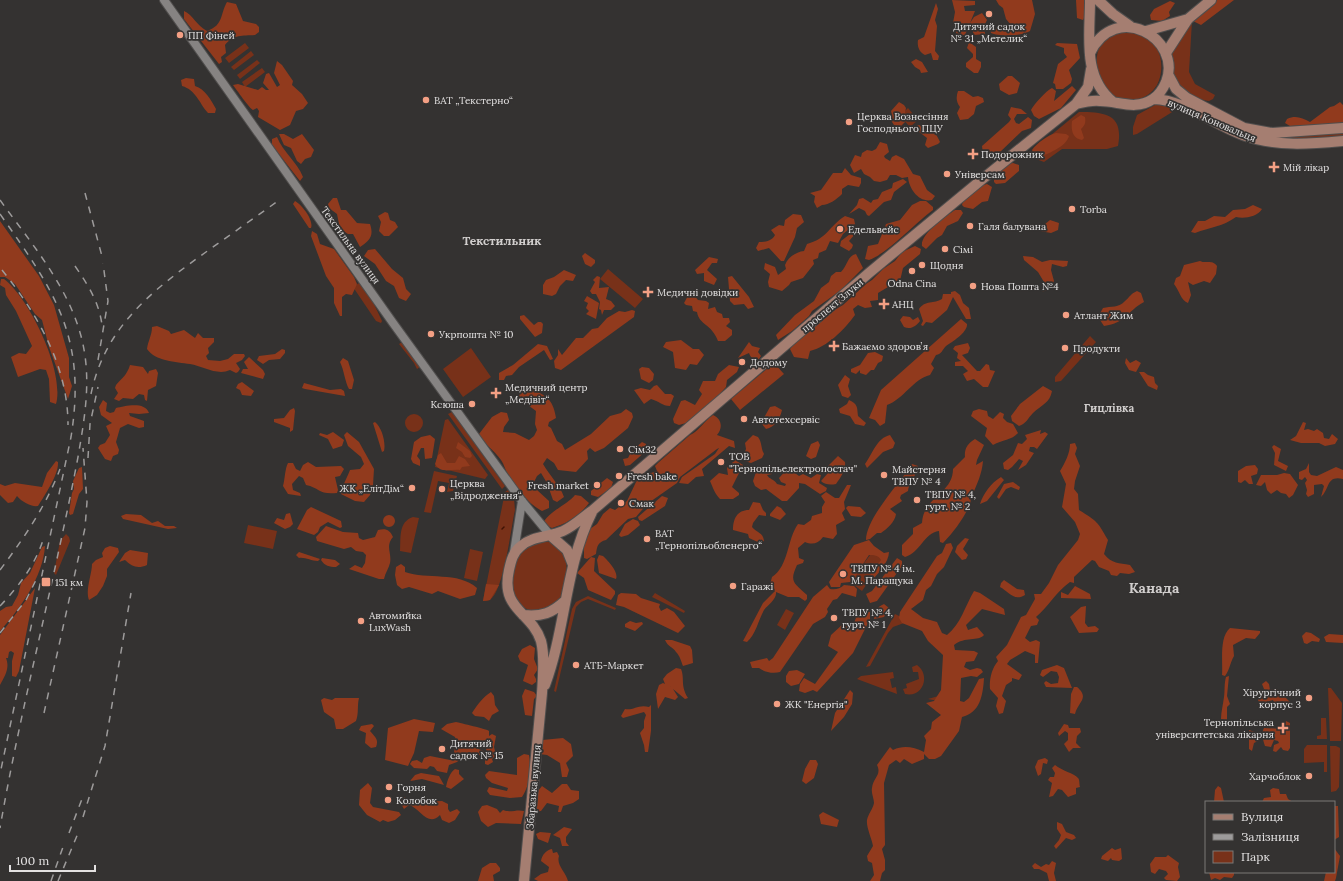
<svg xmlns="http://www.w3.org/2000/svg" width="1343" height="881" font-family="Lora,serif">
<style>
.green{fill:#783119}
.forest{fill:#913a1d;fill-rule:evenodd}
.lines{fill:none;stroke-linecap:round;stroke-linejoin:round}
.stream{stroke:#3f1204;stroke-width:1.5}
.tertiary-casing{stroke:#504e4d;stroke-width:10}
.secondary-casing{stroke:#504e4d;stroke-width:12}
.tertiary{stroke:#868382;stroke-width:8}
.secondary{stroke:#a57e71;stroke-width:10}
.rail{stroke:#9d9b9b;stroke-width:1.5;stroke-dasharray:7 7;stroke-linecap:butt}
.poi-dot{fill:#f39f84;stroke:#343231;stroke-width:1.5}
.labels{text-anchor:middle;stroke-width:3.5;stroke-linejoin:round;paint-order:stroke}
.poi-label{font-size:10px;fill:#e3e1e1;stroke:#343231;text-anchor:start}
.street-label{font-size:10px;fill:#e3e1e1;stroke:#343231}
.neighbourhood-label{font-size:11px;font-weight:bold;fill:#d1cecd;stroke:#343231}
.quarter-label{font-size:12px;font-weight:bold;fill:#d1cecd;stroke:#343231}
.district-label{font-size:14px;font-weight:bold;fill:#d1cecd;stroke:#343231}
</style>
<rect width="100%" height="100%" fill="#343231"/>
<!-- green -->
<path class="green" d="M1192 21 1189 72 1195 84 1215 95 1213 99 1209 101C1187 99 1164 77 1172 53 1175 42 1186 30 1192 21Z
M1131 31C1136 33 1144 34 1148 37 1162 48 1165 70 1157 85 1152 93 1145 98 1135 100 1100 106 1081 49 1113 34 1118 32 1126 32 1131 31Z
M245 43 249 48 229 63 225 58Z
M251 51 254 55 234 70 231 67Z
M257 60 260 63 240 79 237 75Z
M262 68 265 72 245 87 242 82Z
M1155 105H1161L1177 109 1137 134 1133 135V127L1137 115Z
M908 108 918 120 910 127 900 116Z
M1079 112C1105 112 1124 114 1118 146L1107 149H1062L1044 162 1028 156 1027 155Z
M1343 130V138L1279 140 1280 135Z
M608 269 643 299 635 308 600 279Z
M359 283 373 302 382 321 381 323 376 321 353 287Z
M1090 336 1096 342 1061 381 1055 382V377Z
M402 342 420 367 417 369 414 363 399 344Z
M471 348 491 377 463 397 443 369Z
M452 412 505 486 502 489 448 414Z
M405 423a9 9 0 1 1 18 0a9 9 0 1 1-18 0Z
M448 419 488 475 485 479 435 467 445 420Z
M434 471 457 476 453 491 447 492 449 483 438 481 431 513 424 512Z
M508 490 514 499 515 510C511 528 504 588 491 599 489 601 486 601 483 601L505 492Z
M413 517 419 518 411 553 400 551C401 538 398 522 413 517Z
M248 525 277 531 273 549 244 543Z
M66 534 69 537 70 541 56 575 54 573 60 541Z
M542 541C567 542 569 563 565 583 564 589 563 598 558 603 552 609 546 610 539 611 532 612 525 609 520 604 507 590 510 556 527 546 531 544 537 542 542 541Z
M470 549 483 552 477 581 464 578Z
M873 551 884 559 862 591 850 582Z
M655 593 685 611 684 613 652 597Z
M588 596 616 608 615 610 588 599 581 602 576 607 556 692 554 691 572 609 576 602Z
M786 609 794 613 785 630 777 625Z
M895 614 928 630 946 648 943 702 928 699 942 695 944 651 926 631 904 623 893 627 888 633 870 666 866 667Z
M917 665C931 675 923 698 905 694L903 689 907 688 906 684 919 679 918 672H913L912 667Z
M893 672 894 678 890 679 892 688 896 687 897 694 857 679 861 676Z
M1328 688H1331L1342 703 1341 741H1330Z
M1321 718H1326L1327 739H1317V736L1321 735Z
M1307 745H1327V772H1324V762L1304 763V749Z
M1330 746H1336L1340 748 1339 787 1336 791 1331 792Z"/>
<!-- forest -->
<path class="forest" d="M952 0 975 1V5L964 6 965 11H975L965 35H957L953 23 955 12Z
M996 0H1032L1035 14 1030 31C1023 36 999 37 991 33L990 29H1001L1005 25H1011L1006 19 1003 8 999 5Z
M1076 0H1084L1086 14 1083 20 1077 18Z
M1210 0H1234L1201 25 1193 21Z
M1170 1 1175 3 1169 12 1170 16 1162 21 1151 20 1150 15 1154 9Z
M227 2 236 4 243 21 256 24 259 27V32L255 35C242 36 234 34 225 45L226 53 221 57 222 62 219 64 184 19V11C193 15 197 26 207 31 224 25 220 14 227 2Z
M936 3 938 9 935 20 937 26 935 51 939 56 938 60H933L931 53 925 55C919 52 917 46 918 40L924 37Z
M982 13 987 20 984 26 985 34 974 35 970 23 974 17Z
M969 42 976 47V59L981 62V67L978 73H974L966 67V63L973 57V54L967 48Z
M1057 43 1077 44 1080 58 1069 70 1072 79 1071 83 1063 89H1056L1055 84 1053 83 1058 64 1067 57 1064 53V48L1055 45Z
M916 59 922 62 928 72 921 73 920 70 915 67 911 62Z
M277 61 282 65 293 81 292 85 302 94 308 103 303 109 296 111 290 125 280 130 258 117 259 111 257 108 253 110C250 109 236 89 233 85L238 84 258 90 262 87 266 90H269L263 83 266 74 269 73 277 87 280 85 274 73Z
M1008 76H1012L1020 83 1017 93 1009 95 1000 90 999 84Z
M186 78 194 79 195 86C205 89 211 100 216 109L215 113H208C199 103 196 90 182 86L181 80Z
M1072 86 1076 90 1061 108 1039 119 1034 116 1031 110C1034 104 1046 91 1052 88L1056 91 1054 101Z
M958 91H964L973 97 978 96 983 98 984 102 976 106 974 114 968 119 960 120 957 113 960 107C956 102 956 97 958 91Z
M899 102 904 105 906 108 904 117 905 122 900 127 894 125 890 119 892 115 891 111Z
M1340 102 1343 105V123L1290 126 1285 123 1287 119C1296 115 1302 118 1310 122L1330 107 1334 106Z
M1011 107 1021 109 1027 114H1017L1014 119 1016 123 1019 124 1028 117 1032 120 1031 128 1022 131 999 153 990 157 983 154 982 146 1009 122 1011 119 1008 115Z
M1081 115 1085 117C1086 123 1085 125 1081 129L1084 138 1082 140C1072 138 1071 130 1072 121Z
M919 125C931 131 934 128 940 142L938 144 928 148 925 145 927 138 914 128V127Z
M1056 133 1066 134 1069 136C1066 147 1050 152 1041 157L1034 153 1032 150C1037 143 1048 135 1056 133Z
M279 134H284L293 139 302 134 314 150 311 157 305 159 301 164 297 161 291 148 284 145Z
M277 137C283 152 297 162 303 177L300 181 272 145V139Z
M880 142 887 144 889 152 884 156 885 158 890 161 892 157 896 155 904 159 913 174 920 176 927 190 935 196 932 200C919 203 909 189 908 177L902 178 896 175H890L887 180 880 182 874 181 870 177 864 174 861 169 854 173 850 165 855 155 861 157 862 153 867 150 872 151 876 149Z
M1013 163 1019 165V171L1005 183 996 184 994 182V176L1002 165Z
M845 168 851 175 861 178V183L859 187 848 185 842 189V194C837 199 829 205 822 205L817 208 814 202 815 196 810 193 821 190 833 173H842Z
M903 179 907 182 894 192 891 200 884 202 869 216 867 215 865 211 859 208 849 214 857 205 859 199 863 198 871 203 873 200 878 199 882 192 892 188 893 183Z
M987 184 992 187 988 201 982 202 973 209 964 207 962 205 963 201 980 186Z
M333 198H337L341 210H346L357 223 370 224C374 236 370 240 360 247L353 234H348L340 229 337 214 329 208 328 204Z
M295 201C302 205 314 220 311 228H309L293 204Z
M920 201H926L933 207V210C915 223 887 254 869 260L865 259 868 246 878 244 886 224 900 220 912 205Z
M1253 205 1262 209C1257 217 1244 219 1236 217 1222 227 1210 227 1195 233L1191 232 1198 221H1205L1214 216 1225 217 1233 210 1245 209Z
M955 210H961L963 213 958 221 947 226 942 235 937 238 926 249 922 246C920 234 946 216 955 210Z
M385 212 388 213 390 220 395 222 398 227 389 236H384L379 231 381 222 378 216Z
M793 214 801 215 804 222 797 228 795 237 784 261H781L769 248 758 251 756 248 759 242C765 242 772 241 775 235L771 230 779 225 784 226 785 220Z
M845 216 854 219 855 224 843 234 838 243 830 241 826 250 819 253 818 258 813 260 814 264 803 278 791 282 789 285 782 291 769 287 768 282 770 274 764 269 765 263 775 267 778 275 786 269 785 265C788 257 796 252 804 251L807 244C828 238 828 227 845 216Z
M1050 220 1059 223 1058 230 1051 233 1040 231 1039 229Z
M0 221 39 276 54 305 69 358V377L72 386 68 399 49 347 42 320 35 314 15 284 5 277H0Z
M851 228H854L856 233 849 241 853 245 852 248 849 251 840 246 841 241 850 234Z
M312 231 317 234 320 244 334 249 354 277 357 284 352 295 346 294 342 297V316H340L334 303V288L326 276 311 236Z
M915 246 921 249 920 254 903 268 900 281 891 282 888 287 878 293V300L870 301 872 307 865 308 858 305 853 309 855 315C844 330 827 347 810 351L808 359 794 357 790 349 794 344 822 321 826 315 843 305 866 284 872 280 883 269 895 261 902 252Z
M375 249 392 269 403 278 406 289 411 294 406 301 399 298 394 286 386 281 375 264 364 256 368 250Z
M585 253 595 260V263L591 267 585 264 582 256Z
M856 254 863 268 841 290 812 311 809 316 792 331 778 340 776 335 795 315 814 301 821 288 829 282 831 276 836 272H841C848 265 847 256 856 254Z
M1023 256 1033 257 1042 262 1050 260 1068 261 1067 266 1063 267 1052 264 1051 270 1054 281 1050 289 1042 292 1047 287 1038 272 1024 260Z
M709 257 718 259 717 263H712L707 270 717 279 714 285 704 281V273L697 274 695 270Z
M1200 261C1206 264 1212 259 1217 266L1216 274 1210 283 1204 281 1193 285 1188 282 1191 295 1188 303C1181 301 1179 290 1174 284L1176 278 1180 276 1184 265Z
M564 270 576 275 573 281 566 280 560 286 556 294 552 296 543 294V285L546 280 554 277Z
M597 276 600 277 599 288 609 287 606 299 611 301 615 306 611 310H604L602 315 601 310 599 309 600 302 596 294H592L590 291 595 282 593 280Z
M732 276 749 297 754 307 748 309 744 304 734 305 730 301 728 277Z
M1 279H4C30 299 65 372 56 404L50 402 49 379 46 370 40 369 18 377 11 357 19 353 26 354 32 346 16 311 6 295 5 288 0 285Z
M955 291 960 295 963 303 969 308 971 319H966L953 297 947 310 932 323 926 322 923 326 921 325 923 321 919 309C925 300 934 304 942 299L943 294H951V292Z
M1137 291 1141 293 1144 302C1127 311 1126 323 1104 326L1098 317 1103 308C1111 306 1119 308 1125 301 1130 297 1130 294 1137 291Z
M689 294H693L698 300 706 301 709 303 708 309 715 307 717 312 722 314 723 318H729L730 322 726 326 732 330V335L725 341H718C712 324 699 325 697 312L693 311 692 306 686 305 684 303Z
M587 296 599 303 596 319 586 314 589 311 586 308 588 303 584 301Z
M632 310 635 311 634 317 561 370 555 368 554 361 558 355V349L562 355 576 338H583L592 329 598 328 607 318 619 311 625 312Z
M524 315 534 325 538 322H541L543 324 542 333 535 337 520 319V316Z
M903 316 910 317 913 320 918 317 920 321C916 326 911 330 904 327L900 320Z
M961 319 967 324C968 332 952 342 946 346 942 350 942 354 936 355L931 364 934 368 930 375C913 379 904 399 887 405L885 423 880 426 875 420 869 418 881 390Z
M157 326 169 331 171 334 184 330 195 338 198 333 203 338H214V342L208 348 209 353 206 356 208 360 220 361 228 359 234 354H244L245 356 242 360 236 363 240 369 238 372 236 373 230 370C217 376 203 366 190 364 176 362 155 361 147 349 148 341 152 335 152 327Z
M681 340 693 349H699L704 355 697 365 690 364 686 370 675 368 673 352 663 347 666 342Z
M749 342 752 346 760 348 758 352 761 356 759 359C753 361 751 358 749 353L738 358Z
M968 343 970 348 968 353 962 355 977 371H980L986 364 989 365 990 370 995 371 988 387H983L974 379 967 381 963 374 968 371 963 366H955V362L961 361 957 358 958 353 953 349 955 346Z
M538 344 547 346 553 359 550 360 544 350 519 367 512 375 506 376 504 380H499V373L513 365Z
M282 349 285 350V353L280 359 269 360 263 364 257 360 259 356 275 354Z
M875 352 883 356 882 361 878 363 874 370H871L866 375 860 373V370L856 374 851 372V369L860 365 868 353Z
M249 357 263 370 265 374 263 379 241 373 243 369H248L244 362Z
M343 358 348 361 354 380 352 389H349C345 382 344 370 340 362Z
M1126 358 1130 363 1136 360 1141 363 1136 372 1129 370 1125 363Z
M774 363 784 374 740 410 731 399Z
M130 365 143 367 148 374 149 371 156 369 158 373 156 386 148 390 147 401 145 400 144 395 139 394 133 399 123 398 119 401 114 399 118 393 115 388 116 385C122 378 127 375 130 365Z
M729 365 739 367 737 372 727 380 726 387 718 396 686 423 679 425 674 423 673 419 681 401 685 400 695 405 702 394 699 390 703 381H715L718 374Z
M642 367 649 368 654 374 653 380 649 383 641 379 639 369Z
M1139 372H1144L1148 375 1154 377 1155 383 1158 386 1157 390 1148 386Z
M845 375 850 379 848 386 851 395 848 398 842 396 838 385Z
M242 382 254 391 251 396 242 395 240 390 236 388 238 384Z
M304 383 330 390 341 389 344 391 345 396 305 389 302 388Z
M657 385 665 394H671L674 396 670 406C662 406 659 401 651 399L644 404 634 390 641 388 650 390 654 386Z
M1043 386 1052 391C1050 403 1041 405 1033 413 1028 418 1026 424 1019 426L1012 421 1011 416 1020 404Z
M527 387C544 395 553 397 556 418L549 422 548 426 551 428 557 441 562 444 565 450 591 434 610 416 621 413 626 409 632 413 633 417 628 428 604 448 595 452 590 448 587 451 588 459 576 472 558 470 554 463 547 458 543 464C549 475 560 485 564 497L557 502 553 500 547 483 541 473 537 476 534 482 537 490 549 501V508L542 511C528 504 516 487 508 474 505 470 504 464 501 460 494 450 485 445 479 434L492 417 501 412 507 413 509 420 504 427 503 432 515 433 529 440 534 436 537 430 535 424 536 411 521 400 519 395Z
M103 400 107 403 106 411 110 413 114 412 116 408C125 406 145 401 149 413L139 414 129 413 130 416 144 421V427L139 428 128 424 120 428 116 442 119 450 118 454 113 456 111 461 105 459 98 448 100 445 105 443 110 435 106 426 112 423 101 415 99 407Z
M849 400C858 404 857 407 858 416L866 423 864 426 855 424 850 416 840 413 839 409 847 404Z
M775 406 782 410C780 419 775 427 766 429L761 423 770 407Z
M294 408 295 411 293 430 290 432V428L274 422V419L284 418 290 410Z
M979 409 987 411 988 416 993 419 1000 412 1004 414 1003 418 1007 422 1013 424 1018 433C1012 440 1002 440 993 445L985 436 987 428 971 416 973 411Z
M713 415C722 419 723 428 717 435L734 441 735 448 729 446 702 469 704 476 696 477 688 484 679 483 682 477 715 454 719 448 717 449 680 477 677 483 647 504 636 517 628 519 606 540C598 542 597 546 596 554L587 559 584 558V545L590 529 597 524 603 514 610 508 615 510 627 501 636 482 645 472 651 473 657 471 655 466 659 462 690 435C698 432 704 421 713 415Z
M375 422C382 428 386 442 384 451L382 452 373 423Z
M1303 422 1306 423 1304 430 1308 429 1314 431 1317 429 1323 433 1324 438 1329 439 1332 434 1338 439 1335 444 1325 446 1319 443H1301L1290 440 1296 436Z
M1041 430 1040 434 1045 432 1048 434 1037 449 1034 447H1030L1029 451 1034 453 1026 465 1018 470 1023 461 1019 459 1012 467 1008 470 1004 469 1003 463 1013 455 1018 443 1022 444 1027 439 1025 435Z
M333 432 344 440 342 446 333 449 328 439 319 435 320 433 327 435Z
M347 432 359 442 374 469 373 485 370 495 364 502 355 501 341 494C342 486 347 478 350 470L360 469 364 464 361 457 348 446 344 435Z
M430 435 435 439 432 458 425 459 424 448H421L417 456 420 460V466L413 463 411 459 414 442 421 437Z
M753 435 758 437C762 442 761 449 764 454L762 458 751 463 742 460 746 449 745 443Z
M890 435 895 443 893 448 883 452 867 468 865 464C873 453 877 438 890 435Z
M975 439 984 445 977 460 976 465 983 461C982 474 977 484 972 496 970 499 971 502 970 505 963 519 954 532 943 543L940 542 939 531C924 533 920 553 905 557L902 555V545L913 534V528L922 523C923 497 953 494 953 469L965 457C964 449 968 443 975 439Z
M818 441 820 445 816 457 811 459 806 456 811 444Z
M458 442 470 451 472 456 470 458 465 457 462 452 456 448Z
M642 442 646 444V451L630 465 625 466 623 459 628 458 631 452Z
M1075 443 1077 448 1075 454 1080 466 1075 481 1074 489 1078 494 1079 510C1098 522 1097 521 1108 540L1104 554C1112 564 1119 563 1130 565L1135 572 1129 574 1120 573 1117 576 1111 575 1109 571 1099 567 1095 561 1092 560 1074 577V583L1070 582C1056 592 1048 607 1036 617L1039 620 1037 625 1031 626 1025 638 1030 642 1036 640 1040 642 1038 663H1035V655L1025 651 1010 660 1007 664 1022 675 1019 680 1012 678V681L1006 685 1002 696 1006 701 1003 713 999 714 996 706 998 698 990 689C989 679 992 668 998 661L996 657 1007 645 1021 617 1026 615 1035 599 1034 594H1041L1049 583 1058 565 1078 540 1080 534 1075 522 1062 507 1066 484 1060 471C1065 463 1070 453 1070 444Z
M1274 445 1281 449 1278 461 1288 466 1286 471 1274 465 1275 453 1272 447Z
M441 453 447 463H455L459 456 465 459 470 466 462 467 460 470C450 469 441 474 435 464L438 455Z
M838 456 845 462C846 470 841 477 836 484 831 485 825 485 821 481L828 473V466Z
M735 460 743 465 732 487 739 493V495L733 499H720C715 494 713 488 710 481L719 473 728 475 727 468Z
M56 461 58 462C59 474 45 495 38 506 31 507 22 502 17 496L13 502 8 503 0 495V484L5 486 15 483 42 487 47 473Z
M308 462 316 467 341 466 344 469 340 476 335 477 338 490 337 493C319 495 320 488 306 485L303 478 299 476 292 484 293 490 300 493 301 496 288 494 283 486C285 479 285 468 288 463H293L296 469 300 471 303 465Z
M1309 463V472L1311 475 1317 476 1336 467 1343 470V479C1326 475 1330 489 1321 497L1324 486 1322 484 1314 485V494L1308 497 1306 494 1307 490 1305 483 1307 480 1305 477 1302 480 1299 479V472L1306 469Z
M912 464 918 466C917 475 908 485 908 491L901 495 900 498 902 501 890 509 896 514C895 522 887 529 881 533H877L870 539 866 540C866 518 900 483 912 464Z
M1255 465 1258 469 1257 474 1251 476 1253 484H1249L1245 480 1241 483 1238 482V471L1246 466Z
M761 466 772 472V474L767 475C769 479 774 479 777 484L785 486 786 484 781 482 779 478 788 468 799 476 803 474 811 478 817 474 821 475 819 483 827 488 826 491 820 494 805 484 799 483V488L787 501H782L766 489 761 490 755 486 753 481 757 469Z
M82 467 83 489 79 494 73 514 70 515 69 513 72 493 74 489 73 481 79 468Z
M1284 473 1290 474 1298 485 1293 495 1289 498 1286 494 1281 493 1277 490 1271 494 1267 490 1265 482 1261 486 1256 485 1261 475H1277Z
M1001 477 1004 480 987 501 980 504C983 494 991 483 1001 477Z
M607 478 613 482 611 488 598 497 591 495V491Z
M1013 482 1020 487 1019 490 1011 487 1006 489 999 499 997 497 1004 484Z
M847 485H851L844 502 845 509 842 513 845 520 836 525 837 534 833 539 823 537C818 544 812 545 805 542L798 548 799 558 804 560 803 563 797 565C789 582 794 583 807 595V599L805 601 799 597H788L776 592C777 599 768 605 764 610 758 621 756 634 747 642L743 641 763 603 775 591 769 588 772 577C789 566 787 539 798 524L804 525 811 520 812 516 822 513V507L825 502 821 496 826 492 835 498H839Z
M575 495 581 496 589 503C579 516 568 523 552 528L543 524C546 513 567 505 575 495Z
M662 496 668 498 665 506 642 521 639 520 638 517Z
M753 502 760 503 763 510 766 513V516L759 515 753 523 752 527C757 533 763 532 764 541L760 543 749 538 748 534 733 530C733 519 737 510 749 510Z
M777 506 781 508 786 514 780 520 770 516V514Z
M848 506 860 507 866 513 861 517 851 516 846 508Z
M311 507 341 521 342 527 340 528 328 522 320 527 318 532 314 535 297 529 307 510Z
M290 513 293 524 290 527 285 529 274 523 277 518 284 520 286 514Z
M126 514 141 515 152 523 158 521 165 526H174L177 528 168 529 123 519 121 516Z
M383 521a6 6 0 1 1 12 0a6 6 0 1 1-12 0Z
M633 519 638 521 640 525 628 535 621 537 619 535 625 524Z
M326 526 343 532 358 533 359 538 363 540 375 537 378 530C386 528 390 530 393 537 385 546 392 553 390 563 389 568 385 573 384 579H379L349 569 355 565 362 568 365 563 366 555 363 552 356 551 351 547 344 549 317 541 316 537Z
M965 538 969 539 963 549 968 555 966 559 962 560 955 552 957 546Z
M869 540 874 546 884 553 889 552C889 562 878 574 871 581L868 578 881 560C878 555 874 555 869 555L861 567 854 568 857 574 850 582 841 583 840 587H831L829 582 854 545Z
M951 543 953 548 944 567 937 574 931 586 926 590 923 600 911 609 923 618 937 622 942 633 947 635C961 624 965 606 974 591L980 593 1004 609 1005 615 982 609 966 625 968 630 977 627 984 635C978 642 965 636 954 645L955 650 974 651 978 653 974 661 966 662 964 667 970 670 977 668 981 669 983 672 977 677 971 676 961 678 960 701 964 702 969 698 979 679 984 678C983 695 980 713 962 717L959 731 941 756 935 759H929L924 754V759L912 764 904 759 900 763 896 760 889 765 884 783 885 845 882 849 885 860V870L882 873 880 881H870L874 875 872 863 868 861 867 856 873 846C872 839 866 827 867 820 868 814 873 809 874 803 874 798 871 793 872 788 873 778 882 775 877 765L890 747 893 750C904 745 913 747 924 752L926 740 924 736 931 729 932 722 941 715 926 703 934 701 941 690 943 655 928 641 922 631 902 623 899 618 900 612 937 556 942 553 946 544Z
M45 546C43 577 20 609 0 631V611L6 607 12 606 18 595 21 583 30 573 42 547Z
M110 546 118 548 119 552 107 569V576L103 586 97 595 89 600C85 590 92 574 92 564L96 560 103 557 102 553 105 548Z
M130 550 148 553 147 565C138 569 132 567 125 560L119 562 125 553Z
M299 552 320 559 318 561C311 561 305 557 299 558L296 555Z
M599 555 603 556C608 561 619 572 616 579L599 573 597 560Z
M591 557 595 558 594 571 615 591V594L611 600 588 590 584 578 577 573Z
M322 558 335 560 340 564 336 567C329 567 325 566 321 560Z
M897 558 902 561V566L877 601 870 603 866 594 872 591Z
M401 564 405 567V572C427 580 458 571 477 588L475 595 460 599 438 591 432 594 409 587 402 589 397 585 395 575 396 567Z
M1004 580 1017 589 1024 590 1025 595C1014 602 1008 591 1000 587L1001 583Z
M486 584 499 585 490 600 483 601Z
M827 585 830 589C835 590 840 589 844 585L854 586 857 589 856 597 842 593 837 599 833 600 827 609 828 612 825 617 813 624 780 672C773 674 764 672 759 668H752L750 662 767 658 769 661 773 658 813 597Z
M1075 586 1090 594 1091 599 1061 598V592L1068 595Z
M35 588 19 671 16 677 12 676V661L14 653 11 651 9 652 8 658H6C10 668 5 676 0 685V635Z
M621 593 636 594 641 598 660 604 659 607 661 611 667 608 674 612 685 626 678 633 624 607 616 605 618 595Z
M884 604 889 608 884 617 874 619C874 611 877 607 884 604Z
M1086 606 1085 623 1088 627 1095 626 1099 629 1097 632 1079 633 1070 617 1081 607Z
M857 609 870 612V619L853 653 817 692 813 690 805 693 799 691 800 684 804 678 815 684 838 652 828 646 831 635 843 624 852 627 856 618 853 614Z
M630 621 636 623 642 622 643 624 635 631 625 627V624Z
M1230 628 1260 631V633L1255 639 1246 638 1233 645 1234 656C1230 663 1230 669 1225 676L1222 675C1223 662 1219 637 1230 628Z
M1306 632 1311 633 1320 639 1319 642 1312 641 1307 644 1304 643 1302 636Z
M1329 634 1343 635V643L1326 642 1324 637Z
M665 640H672L690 646 692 650 693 663 683 666C681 661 680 656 676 652 673 647 668 647 665 640Z
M530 645 535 648 534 659 538 669 534 675 536 679V682L532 685 523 681 528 665 520 661 518 656 522 649Z
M1057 665 1064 668 1072 688 1046 687 1044 683 1046 681 1051 684 1058 683 1059 677 1057 672 1051 671 1043 677 1040 675 1042 670Z
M676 668 681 669C685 679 680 685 688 698L685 699 673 689 678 697 675 700 665 697 658 709 656 694 659 685 663 683 671 687 665 684 663 679 667 674Z
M797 670 805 674 799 684 791 686 786 682V676L789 671Z
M1229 676 1227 696 1230 704 1227 707V720L1221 719C1221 712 1223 705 1224 697 1225 691 1224 684 1226 677Z
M1266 681 1269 684 1270 690 1277 689 1290 702 1285 710 1282 709V705H1275L1273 700 1260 704 1258 700 1261 691 1264 689 1262 684Z
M1074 687H1077C1090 698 1078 702 1075 714L1070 713 1071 694Z
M525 689 534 692 537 696 534 699 532 716 525 715 522 696Z
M850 690 853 693 852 704 844 717 831 731 835 713Z
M491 692 494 696 495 705 499 711 492 715 489 721 484 717 475 716 472 713C478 704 482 698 491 692Z
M324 698 332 700 335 698H359C357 706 359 713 356 721L343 729H336L334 719 324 712 321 700Z
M651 705V731L648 752H645L644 745 640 733 644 728V721L646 715 644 712 623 718 621 716 625 709C633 711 638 704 649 707Z
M414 719 435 723 433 732 419 731 414 753 408 766 385 760 388 728Z
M1286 721 1290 723V748L1288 751 1283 750 1281 747 1276 752 1273 751 1274 745 1279 743 1278 741 1274 740 1271 747 1265 746C1263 740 1261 733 1264 728L1283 729Z
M456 722C460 723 487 729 489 731V736L492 734 496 736 494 747 496 755 492 759 493 762 488 765 485 764V760L487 756 486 754 483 756 469 752 463 755H456L454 752 456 741 455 737 441 729 447 724ZM475 740 487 742 486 752 471 746V744Z
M372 724 374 726 370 731C375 737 379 739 376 747L371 748 365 743 366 733 359 730 361 726Z
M1064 724 1068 725 1069 728H1080L1081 732 1077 736 1076 743 1081 748H1073L1069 752 1064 744 1068 740V733L1065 731 1059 736 1058 733Z
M1249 730 1258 733V741L1254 743 1252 751 1249 749Z
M563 738 571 744 573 756 566 763 569 770 567 777H562L560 763 547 755 539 754 542 740Z
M524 754 529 755C531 768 530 786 522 797L510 798 490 795 487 791 489 787 507 791 508 788 492 783 486 778 485 775 489 771 517 775V758Z
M430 756 450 760 455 756 460 759 457 762 449 765 447 773 437 771 434 767 430 766 427 769 414 768 410 764 412 761 417 760 422 763 424 758Z
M1045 758 1048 760 1047 764 1043 763 1041 774 1038 776 1035 767 1038 760Z
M810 760H816L818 764 814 778 806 784 802 781 805 769Z
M1055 765C1062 771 1074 773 1078 778 1080 780 1079 784 1080 787L1076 788V794L1068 797 1062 790 1058 789 1053 796 1049 797 1052 783 1048 780 1050 777H1054L1055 773 1052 768Z
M455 769 459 770V774L464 779 451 789 446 787C447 781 450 772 455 769Z
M421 773 439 776 444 785 422 779 410 781 415 775Z
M368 783 372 788 370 803 373 807 399 812 401 815 395 820 388 822 383 820 380 822 367 815 359 805 360 790Z
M562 784H567L571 790 579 791V799L573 803 563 806 561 812H558L559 806 547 803 541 811 534 812 535 800 538 798V791L542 786 552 793Z
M1218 786 1221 788 1224 802H1214L1215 790Z
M1273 788 1279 789 1280 794H1286L1288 799 1293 802H1262L1264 798 1271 797 1270 790Z
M403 797 413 800 416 798 421 799 424 802 442 801 448 804V809L450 812 457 809 460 812 455 820 449 823 442 820 440 815C428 828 420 808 409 805L404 809 400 802Z
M487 805 497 809 500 813 503 810C510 813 517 809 524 811L521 824 496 823 488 827 481 821 478 812 482 806Z
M1334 806H1338L1339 837 1334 840Z
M823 812 839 820 837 827 821 824 819 815Z
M1057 822 1062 824 1066 832 1074 835 1076 838 1072 840 1066 838 1056 849 1054 846 1059 840 1061 835 1057 829Z
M564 827 572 829 566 837V842L569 846H562L560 838 553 835Z
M540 832 551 833 548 843 538 839 536 834Z
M1112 848 1115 850 1121 848 1122 859 1119 861 1112 860 1111 858 1108 861 1101 859 1102 856Z
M1334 848 1340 856 1336 878 1335 881H1324L1326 872H1334Z
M552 849 553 853 557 852 559 856C556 865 566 872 568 881H538L534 879 541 874 548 872 549 867 541 861C542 855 546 850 552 849Z
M1168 855 1179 863 1178 867 1180 877 1177 881 1166 880 1164 878 1168 874 1166 871 1159 869 1155 874 1151 872 1150 864 1155 857H1166Z
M1052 861 1056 863 1054 873 1056 881H1049L1047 873 1039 869H1034L1032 866 1035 863 1041 867 1046 864 1049 865Z
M490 863H496L500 868V871L493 875 494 881H478L482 868Z
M1209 872H1234V875L1232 878 1224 877 1220 880 1215 878 1211 880Z"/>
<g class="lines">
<!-- stream -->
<path class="stream" d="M502 529 504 527"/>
<!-- tertiary casing -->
<g class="tertiary-casing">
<path id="tertiary" d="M164 0 393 323 522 501 550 535
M514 552 522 501"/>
</g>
<!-- secondary casing -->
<g class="secondary-casing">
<path id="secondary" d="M1090 0C1090 36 1082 77 1113 102
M1098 0 1113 14 1130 26
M1146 31 1188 19
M1166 53 1188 19 1211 0
M1169 76 1176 89 1187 98 1244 128 1272 133 1343 128
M1154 99C1184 100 1215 125 1243 135 1276 147 1310 144 1343 141
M1076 104C1084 102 1092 100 1100 101 1119 101 1135 111 1153 99 1159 95 1163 89 1166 82 1183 38 1115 0 1090 53
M550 535 567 550 573 565
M523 615C542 617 552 613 565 601
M545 685C566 629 565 566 592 512
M524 881 542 693C543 676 545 657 541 641 531 611 500 610 509 570 511 561 513 552 521 546 532 536 549 537 563 531 574 526 583 517 593 510L869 273 980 181 1076 104 1088 87 1091 69"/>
</g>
<!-- tertiary -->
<use href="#tertiary" class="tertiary"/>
<!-- secondary -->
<use href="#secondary" class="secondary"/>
<!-- rail -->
<path class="rail" d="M85 193 103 260
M0 200C30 242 67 284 81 336 92 377 85 416 78 457 71 494 63 531 55 568 36 654 15 741 0 828
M0 214C55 292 87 337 71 437L0 774
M75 266C88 285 99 302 102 325
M2 270C38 315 68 366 68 425
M98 360 108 301 103 263
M91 394C105 326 153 290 206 252 230 235 254 218 278 201
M88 458 90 424 98 387
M0 570C24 538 46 506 60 469
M0 606C19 586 36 564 44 537
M0 633 26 600 36 580
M44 713 85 528 87 502 83 448
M83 817 105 746 131 593
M69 833 82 799
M51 881 63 847
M58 881 79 831"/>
</g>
<!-- markers -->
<g class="poi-dot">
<circle cx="989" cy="14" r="4"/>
<circle cx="180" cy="35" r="4"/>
<circle cx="426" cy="100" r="4"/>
<circle cx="849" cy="122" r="4"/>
<path d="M971 148h4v4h4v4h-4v4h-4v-4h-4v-4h4z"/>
<path d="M1272 161h4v4h4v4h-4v4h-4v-4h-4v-4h4z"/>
<circle cx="947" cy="174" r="4"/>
<circle cx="1072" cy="209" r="4"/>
<circle cx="970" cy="226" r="4"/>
<circle cx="840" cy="229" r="4"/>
<circle cx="945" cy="249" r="4"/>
<circle cx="922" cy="265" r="4"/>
<circle cx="912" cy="271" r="4"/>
<circle cx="973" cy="286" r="4"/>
<path d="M646 286h4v4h4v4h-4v4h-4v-4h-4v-4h4z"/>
<path d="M882 298h4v4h4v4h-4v4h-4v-4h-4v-4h4z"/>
<circle cx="1066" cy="315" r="4"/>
<circle cx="431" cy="334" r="4"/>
<path d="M832 340h4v4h4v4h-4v4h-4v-4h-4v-4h4z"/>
<circle cx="1065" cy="348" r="4"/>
<circle cx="742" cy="362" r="4"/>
<path d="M494 387h4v4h4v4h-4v4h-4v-4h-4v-4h4z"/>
<circle cx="472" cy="404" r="4"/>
<circle cx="744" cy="419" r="4"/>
<circle cx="620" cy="449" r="4"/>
<circle cx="721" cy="462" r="4"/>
<circle cx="884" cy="475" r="4"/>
<circle cx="619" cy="476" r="4"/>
<circle cx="597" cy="485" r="4"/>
<circle cx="412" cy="488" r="4"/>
<circle cx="442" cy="489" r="4"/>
<circle cx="917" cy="500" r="4"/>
<circle cx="621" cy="503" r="4"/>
<circle cx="647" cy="539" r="4"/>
<circle cx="843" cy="574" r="4"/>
<rect x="41" y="577" width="10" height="10" rx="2"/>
<circle cx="733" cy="586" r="4"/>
<circle cx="834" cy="618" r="4"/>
<circle cx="361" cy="621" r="4"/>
<circle cx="576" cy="665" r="4"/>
<circle cx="1309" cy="698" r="4"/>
<circle cx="777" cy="704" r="4"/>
<path d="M1281 722h4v4h4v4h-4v4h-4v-4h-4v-4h4z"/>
<circle cx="442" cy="749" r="4"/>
<circle cx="1309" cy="776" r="4"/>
<circle cx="389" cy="787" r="4"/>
<circle cx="388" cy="800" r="4"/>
</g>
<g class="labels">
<!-- poi labels -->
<g class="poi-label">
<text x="989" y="30" text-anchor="middle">Дитячий садок<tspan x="989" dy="12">№ 31 „Метелик“</tspan></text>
<text x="188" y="39">ПП Фіней</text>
<text x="434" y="104">ВАТ „Текстерно“</text>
<text x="857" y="120">Церква Вознесіння<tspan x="857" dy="12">Господнього ПЦУ</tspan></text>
<text x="981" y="158">Подорожник</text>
<text x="1283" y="171">Мій лікар</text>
<text x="955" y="178">Універсам</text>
<text x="1080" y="213">Torba</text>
<text x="978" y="230">Галя балувана</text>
<text x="848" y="233">Едельвейс</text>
<text x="953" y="253">Сімі</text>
<text x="930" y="269">Щодня</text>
<text x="912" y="287" text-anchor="middle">Odna Cina</text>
<text x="981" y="290">Нова Пошта №4</text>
<text x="657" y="296">Медичні довідки</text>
<text x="892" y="308">АНЦ</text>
<text x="1074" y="319">Атлант Жим</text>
<text x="439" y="338">Укрпошта № 10</text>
<text x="842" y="350">Бажаємо здоровʼя</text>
<text x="1073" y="352">Продукти</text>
<text x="750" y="366">Додому</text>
<text x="505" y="391">Медичний центр<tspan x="505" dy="12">„Медівіт“</tspan></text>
<text x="464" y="408" text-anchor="end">Ксюша</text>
<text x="752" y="423">Автотехсервіс</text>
<text x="628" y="453">Сім32</text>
<text x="729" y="460">ТОВ<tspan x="729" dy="12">"Тернопільелектропостач"</tspan></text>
<text x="892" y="473">Майстерня<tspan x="892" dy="12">ТВПУ № 4</tspan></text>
<text x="627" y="480">Fresh bake</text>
<text x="450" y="487">Церква<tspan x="450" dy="12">„Відродження“</tspan></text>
<text x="589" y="489" text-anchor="end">Fresh market</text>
<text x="404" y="492" text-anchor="end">ЖК „ЕлітДім“</text>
<text x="925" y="498">ТВПУ № 4,<tspan x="925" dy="12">гурт. № 2</tspan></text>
<text x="629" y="507">Смак</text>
<text x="655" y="537">ВАТ<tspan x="655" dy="12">„Тернопільобленерго“</tspan></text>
<text x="851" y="572">ТВПУ № 4 ім.<tspan x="851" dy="12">М. Паращука</tspan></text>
<text x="55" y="586">151 км</text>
<text x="741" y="590">Гаражі</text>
<text x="842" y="616">ТВПУ № 4,<tspan x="842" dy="12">гурт. № 1</tspan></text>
<text x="369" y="619">Автомийка<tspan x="369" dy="12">LuxWash</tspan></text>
<text x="584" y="669">АТБ-Маркет</text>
<text x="1301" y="696" text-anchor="end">Хірургічний<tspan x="1301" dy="12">корпус 3</tspan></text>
<text x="785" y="708">ЖК "Енергія"</text>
<text x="1274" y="726" text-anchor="end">Тернопільська<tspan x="1274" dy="12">університетська лікарня</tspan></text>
<text x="450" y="747">Дитячий<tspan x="450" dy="12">садок № 15</tspan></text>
<text x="1301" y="780" text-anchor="end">Харчоблок</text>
<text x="397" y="791">Горня</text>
<text x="396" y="804">Колобок</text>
</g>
<!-- street labels -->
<g class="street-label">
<text transform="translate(1212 120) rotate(23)" y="4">вулиця Коновальця</text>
<text transform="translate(351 245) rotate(54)" y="4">Текстильна вулиця</text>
<text transform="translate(832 305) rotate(-40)" y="4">проспект Злуки</text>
<text transform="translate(533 787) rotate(-85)" y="4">Збаразька вулиця</text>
</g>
<!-- neighbourhood labels -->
<g class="neighbourhood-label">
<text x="1109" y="412">Гицлівка</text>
</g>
<!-- quarter labels -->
<g class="quarter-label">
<text x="502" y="245">Текстильник</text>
</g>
<!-- district labels -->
<g class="district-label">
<text x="1154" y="593">Канада</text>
</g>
</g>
<!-- legend -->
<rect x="1205" y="801" width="130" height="72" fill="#343231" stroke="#7a7877"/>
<rect x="1213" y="814" width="20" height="6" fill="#a57e71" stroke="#7a7877"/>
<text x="1241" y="821" font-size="12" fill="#e3e1e1">Вулиця</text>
<rect x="1213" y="834" width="20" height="6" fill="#9d9b9b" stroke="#7a7877"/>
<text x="1241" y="841" font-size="12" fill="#e3e1e1">Залізниця</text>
<rect x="1213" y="851" width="20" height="12" fill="#783119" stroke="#7a7877"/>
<text x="1241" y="861" font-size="12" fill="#e3e1e1">Парк</text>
<!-- scale -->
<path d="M10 865v6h85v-6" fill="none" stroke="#e3e1e1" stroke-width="2"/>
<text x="16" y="865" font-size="12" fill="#e3e1e1" stroke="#343231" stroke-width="3" paint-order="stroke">100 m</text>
</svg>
